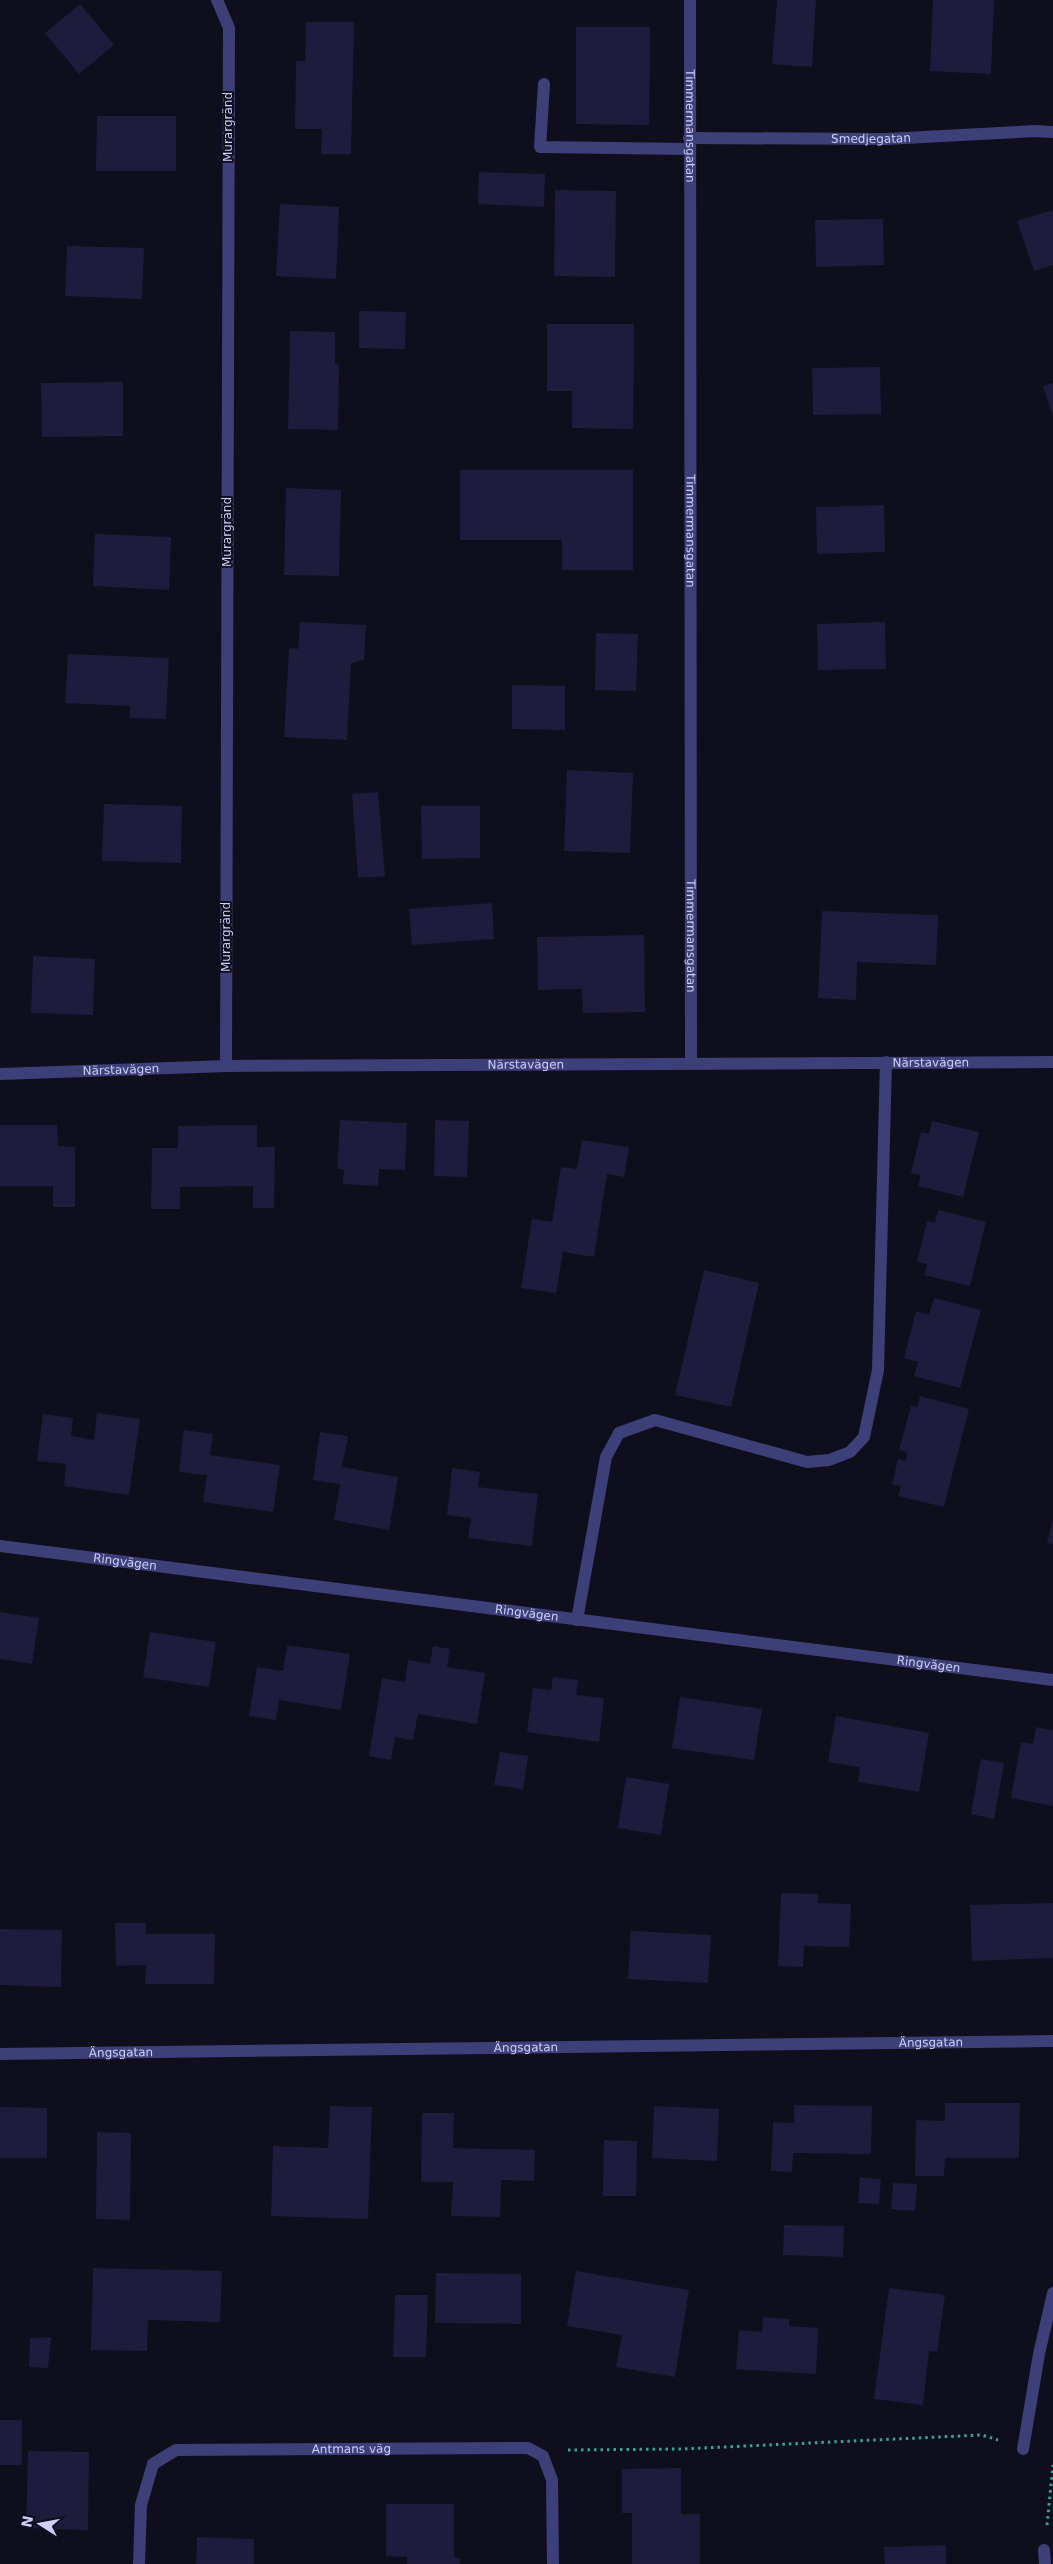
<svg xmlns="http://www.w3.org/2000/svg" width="1053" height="2564" font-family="'DejaVu Sans',sans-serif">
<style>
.building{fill:#1f1b3c}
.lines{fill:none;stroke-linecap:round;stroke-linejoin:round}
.path{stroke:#37a595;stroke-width:3;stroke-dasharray:2.5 4;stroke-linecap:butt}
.lane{stroke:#3d3f78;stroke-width:12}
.street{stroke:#3d3f78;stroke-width:12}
.labels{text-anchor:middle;stroke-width:4;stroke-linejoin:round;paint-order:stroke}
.street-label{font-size:12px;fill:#cfcefb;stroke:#0f0e1d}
</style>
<rect width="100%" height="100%" fill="#0f0e1d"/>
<!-- building -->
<path class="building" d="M777 0H816L812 67 772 64Z
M933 0H994L991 74 930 71Z
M80 4 114 45 79 74 45 33Z
M306 22H354L351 154H321L322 129H295L296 61H305Z
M576 27H650L649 125 576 124Z
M97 116H176V171H96Z
M479 172 545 174 544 207 478 204Z
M555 190 616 191 615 277 554 276Z
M280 204 339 207 336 279 276 276Z
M1053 210V265L1034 271 1017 221Z
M883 219 884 265 816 267 815 220Z
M67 246 144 248 142 299 65 296Z
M359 311 406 312 405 349 359 348Z
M547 324H634L633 429 572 428V391H547Z
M290 331 335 332V363L339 365 338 430 288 429Z
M880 367 881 414 813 415 812 368Z
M123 382V436L42 437 41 383Z
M1053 383V417L1043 386Z
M460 470H633V570H562V540H460Z
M286 488 341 490 339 576 284 575Z
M884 505 885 552 817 554 816 507Z
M95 534 171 537 169 590 93 586Z
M300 622 366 625 364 660 351 663 347 740 284 737 289 648 298 649Z
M885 622 886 669 818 670 817 624Z
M596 633 638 634 636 691 595 690Z
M68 654 169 658 166 719 130 718V706L65 703Z
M512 685 565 686V730L512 729Z
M567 770 633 773 630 853 564 851Z
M378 792 385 876 358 878 352 794Z
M104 804 182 806 181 863 102 861Z
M421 806H480V858L422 859Z
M492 903 494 939 412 945 409 909Z
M822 911 938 915 936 965 857 962 856 1000 818 998Z
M644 935 645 1012 583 1013 582 989 538 990 537 937Z
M33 956 95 959 93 1015 31 1013Z
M340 1120 407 1123 405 1170 379 1169 378 1186 343 1184 344 1170 337 1169Z
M435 1120 469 1121 467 1177 434 1176Z
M932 1121 979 1132 963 1197 918 1186 921 1175 911 1173 921 1132 929 1134Z
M0 1125H57L58 1146 75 1147V1207H53V1186H0Z
M257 1125V1147H275L274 1208H253V1186L180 1187V1209H151L152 1148H178V1126Z
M582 1140 629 1147 624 1177 607 1174 594 1257 563 1252 556 1293 521 1288 532 1219 552 1222 561 1167 577 1169Z
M938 1210 986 1222 970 1286 924 1275 927 1264 917 1262 927 1221 935 1223Z
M704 1270 759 1283 731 1407 675 1395Z
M934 1298 981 1310 960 1388 914 1376 918 1362 904 1358 916 1311 929 1315Z
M920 1396 969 1409 944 1507 898 1496 901 1486 892 1484 898 1459 906 1461 907 1452 899 1450 911 1406 917 1407Z
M97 1413 140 1419 129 1495 64 1486 66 1464 37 1461 43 1414 73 1418 71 1436 94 1440Z
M184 1430 213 1434 210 1455 280 1465 273 1512 203 1502 207 1475 179 1472Z
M320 1432 348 1436 342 1467 398 1477 389 1530 334 1520 340 1484 313 1480Z
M452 1468 480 1472 478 1487 538 1494 532 1546 468 1538 471 1518 447 1515Z
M1053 1520V1544L1047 1543Z
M0 1612 39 1618 32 1664 0 1659Z
M150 1632 216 1642 209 1687 143 1677Z
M287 1645 350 1654 341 1710 279 1700 276 1720 249 1716 257 1667 283 1671Z
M433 1646 450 1649 447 1667 485 1673 477 1724 418 1714 413 1740 395 1737 391 1760 369 1756 382 1678 405 1682 408 1660 430 1664Z
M553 1677 578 1680 576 1695 604 1698 599 1742 527 1732 533 1688 551 1690Z
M680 1697 762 1709 754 1760 672 1748Z
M836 1716 929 1733 919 1792 858 1782 860 1767 828 1762Z
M1036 1727 1053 1730V1806L1011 1798 1021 1742 1033 1744Z
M500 1752 528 1756 523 1789 494 1785Z
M981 1759 1004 1763 994 1819 971 1814Z
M626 1777 669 1784 661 1835 618 1828Z
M781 1893 818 1894V1903L851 1904 849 1947 804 1946 803 1967 778 1966Z
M1053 1903V1958L972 1961 970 1905Z
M115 1923H146V1934H215L214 1984H145L146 1965 116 1966Z
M0 1929 62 1930 61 1987 0 1985Z
M631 1931 711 1935 708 1983 628 1979Z
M945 2103H1020L1019 2158H945L944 2176H915L916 2120 945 2121Z
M794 2105 872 2106 871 2154 793 2153 792 2172 771 2171 773 2122 794 2123Z
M330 2106 372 2107 368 2219 271 2216 273 2146 328 2148Z
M654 2106 719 2109 717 2161 652 2158Z
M0 2107 47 2108V2158H0Z
M422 2113H454L453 2148 535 2150 534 2181 501 2180 500 2217 451 2216 453 2182H421Z
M97 2132 131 2133 130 2220 96 2219Z
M604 2140 637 2141 636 2196H603Z
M860 2177 881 2179 879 2204 858 2203Z
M893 2183 917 2184 915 2211 891 2209Z
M784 2225 844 2226 843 2257 783 2255Z
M93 2268 222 2271 220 2322 148 2320 147 2351 91 2350Z
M576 2271 689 2290 675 2377 616 2367 622 2335 567 2326Z
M436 2273 521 2274V2324L435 2323Z
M889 2288 945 2295 937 2352 929 2351 923 2405 874 2399Z
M395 2295H428L426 2357H393Z
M763 2317 789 2319V2326L818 2328 816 2374 736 2369 739 2330 762 2332Z
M51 2337 48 2368 29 2367 30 2338Z
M0 2420H22V2465H0Z
M28 2451 89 2452 88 2530 26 2528Z
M681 2468V2514H700V2564H632V2513H622V2469Z
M386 2504H454V2557L460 2559V2564H407V2557L386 2556Z
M197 2537 254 2539V2564H196Z
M946 2545V2564H885L884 2547Z"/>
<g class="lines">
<!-- path -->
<path class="path" d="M568 2450 681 2449 982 2435 998 2440
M1047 2525 1053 2465"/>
<!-- lane -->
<path class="lane" d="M544 84 540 147 689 149
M577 1620 606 1457 619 1433 655 1420 807 1462 829 1460 850 1452 864 1437 878 1370 886 1062
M1044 2550 1045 2564"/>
<!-- street -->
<g class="street">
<path d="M217 0 229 28 226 1066"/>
<path id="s1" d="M690 0 691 1063"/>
<path id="s2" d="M689 138 886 139 1035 131 1053 132"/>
<path id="s3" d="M0 1074 226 1066 1053 1062"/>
<path id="s4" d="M0 1546 1053 1680"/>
<path id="s5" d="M0 2054 1053 2041"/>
<path d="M1023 2449 1039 2354 1053 2293"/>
<path id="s6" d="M139 2564 141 2505 153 2464 176 2450 528 2448 543 2456 552 2480 553 2564"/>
</g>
</g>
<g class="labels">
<!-- street labels -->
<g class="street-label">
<text dy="4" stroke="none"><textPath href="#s1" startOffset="126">Timmermansgatan</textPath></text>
<text transform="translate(228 127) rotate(-90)" y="4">Murargränd</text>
<text dy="4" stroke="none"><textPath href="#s2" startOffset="182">Smedjegatan</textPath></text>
<text dy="4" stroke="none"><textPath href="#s1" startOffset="531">Timmermansgatan</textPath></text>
<text transform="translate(227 532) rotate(-90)" y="4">Murargränd</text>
<text dy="4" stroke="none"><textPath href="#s1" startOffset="936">Timmermansgatan</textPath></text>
<text transform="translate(226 937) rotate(-90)" y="4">Murargränd</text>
<text dy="4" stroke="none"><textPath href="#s3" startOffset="931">Närstavägen</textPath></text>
<text dy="4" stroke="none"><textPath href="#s3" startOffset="526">Närstavägen</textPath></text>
<text dy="4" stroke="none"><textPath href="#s3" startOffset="121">Närstavägen</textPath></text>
<text dy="4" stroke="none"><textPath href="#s4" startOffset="126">Ringvägen</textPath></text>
<text dy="4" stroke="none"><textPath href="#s4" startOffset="531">Ringvägen</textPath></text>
<text dy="4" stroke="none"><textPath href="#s4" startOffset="936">Ringvägen</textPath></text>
<text dy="4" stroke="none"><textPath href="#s5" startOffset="931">Ängsgatan</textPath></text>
<text dy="4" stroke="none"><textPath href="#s5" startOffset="526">Ängsgatan</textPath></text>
<text dy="4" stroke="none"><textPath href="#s5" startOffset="121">Ängsgatan</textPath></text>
<text dy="4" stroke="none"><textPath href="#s6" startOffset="304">Antmans väg</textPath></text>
</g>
</g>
<!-- north arrow -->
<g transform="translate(40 2524) rotate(281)" stroke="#0f0e1d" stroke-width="4" paint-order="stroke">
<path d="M0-4L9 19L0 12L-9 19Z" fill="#cfcefb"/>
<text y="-8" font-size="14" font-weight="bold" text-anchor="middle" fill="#cfcefb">N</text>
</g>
</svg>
